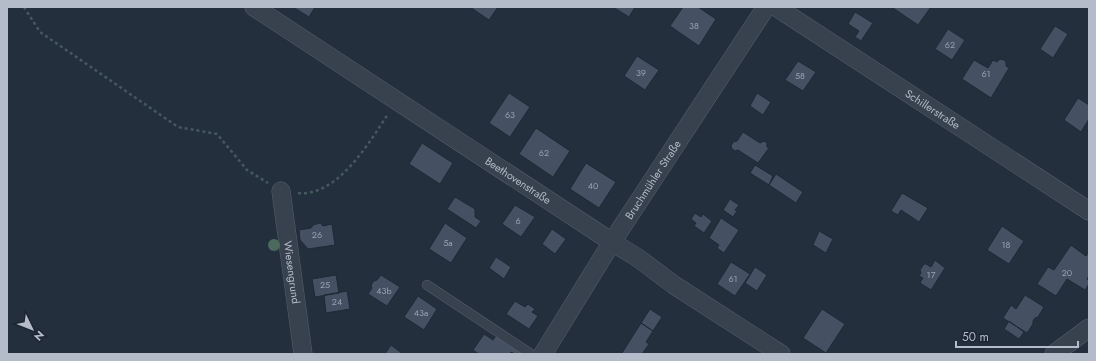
<svg xmlns="http://www.w3.org/2000/svg" width="1096" height="361" font-family="Jost,sans-serif">
<style>
.building{fill:#455162;stroke:#1f2835}
.lines{fill:none;stroke-linecap:round;stroke-linejoin:round}
.service-casing{stroke:#565f6c;stroke-width:10}
.minor-casing{stroke:#565f6c;stroke-width:19}
.path{stroke:#44595c;stroke-width:2.5;stroke-dasharray:3 3;stroke-linecap:butt}
.service{stroke:#38414e;stroke-width:9}
.minor{stroke:#38414e;stroke-width:18}
.tree{fill:#4b6a5d}
.labels{text-anchor:middle;stroke-width:4;stroke-linejoin:round;paint-order:stroke}
.number-label{font-size:9px;fill:#98a1af}
.street-label{font-size:11px;fill:#b4bcc9;stroke:#1d2633}
</style>
<rect width="100%" height="100%" fill="#242f3e"/>
<!-- building -->
<path class="building" d="M293 7H315L309 17Z
M470 7H498L489 20Z
M613 7H635L629 17Z
M683 7H698L716 19 699 46 670 26Z
M894 7H931L918 25 893 8Z
M855 12 873 23 861 41 855 37 859 31 848 24Z
M1055 26 1068 34 1053 58 1040 49Z
M948 29 965 40 952 60 935 49Z
M637 56 659 70 645 90 624 76Z
M1000 59 1004 60 1006 62V66L1009 68 991 98 962 79 974 60 988 68 993 60 997 62Z
M798 61 816 72 803 91 785 80Z
M509 93 530 107 510 137 489 123Z
M757 93 771 102 763 115 750 106Z
M1078 98 1089 105V119L1081 132 1064 120Z
M536 128 570 151 553 177 519 154Z
M743 132 760 143 764 141 767 143V147L769 148 758 163 738 150 735 151 732 149 731 146 733 142 737 141Z
M422 143 453 163 440 184 409 164Z
M586 163 616 182 599 208 570 189Z
M755 165 773 176 769 185 750 173Z
M776 174 803 192 796 203 769 185Z
M902 193 928 208 919 222 901 210 898 215 891 211Z
M455 197 475 209V217L481 221 476 228 447 209Z
M730 199 739 205 735 210 737 211 733 217 723 210Z
M515 205 535 217 521 237 502 224Z
M695 213 701 217 703 214 712 221 704 233 694 226 696 223 691 219Z
M721 218 739 230 724 253 717 248 719 245 709 238Z
M320 223 323 226 332 224 335 245 308 249 300 240 299 230 311 228 313 225Z
M445 223 467 238 451 263 429 249Z
M1002 226 1024 241 1009 264 987 250Z
M552 229 566 239 555 254 542 244Z
M819 231 833 239 826 253 813 245Z
M1071 245 1086 256 1089 252V276L1087 279 1089 281V284L1085 290 1067 279 1056 296 1037 284 1048 267 1054 270Z
M496 257 511 267 504 279 489 268Z
M935 260 945 268 931 290 920 283 923 278 919 276 921 273 920 270 924 264H926L931 267Z
M731 262 750 274 735 296 717 284Z
M755 267 767 275 757 291 745 283Z
M336 275 339 293 315 297 312 279Z
M381 275 400 287 387 306 368 294 372 288 371 285 374 281 377 280Z
M347 291 350 309 326 313 324 295Z
M1025 295 1044 307 1038 317 1035 318 1033 321V324L1027 333 1003 318 1011 305 1016 309Z
M418 296 437 309 424 330 404 317Z
M515 301 525 307 528 304 535 309 532 312 538 316 529 329 506 314Z
M650 309 662 317 653 331 641 323Z
M822 309 845 324 826 353 803 338Z
M1009 321 1024 332 1019 339 1004 329Z
M641 323 653 331 646 342 649 344 642 354H623L622 353Z
M484 334 493 340 497 334 525 354H515L511 352 510 354H479L473 350Z
M391 345 403 354H385Z"/>
<g class="lines">
<!-- service casing -->
<g class="service-casing">
<path id="service" d="M427 285 531 354"/>
</g>
<!-- minor casing -->
<g class="minor-casing">
<g id="minor">
<path id="s1" d="M254 7 612 242 638 258 674 285 781 354"/>
<path id="s2" d="M776 7 1089 211"/>
<path id="s3" d="M281 191 303 354"/>
<path id="s4" d="M543 354 612 242 766 7"/>
<path d="M1054 354 1089 328"/>
</g>
</g>
<!-- path -->
<path class="path" d="M24 7 40 32 178 127 217 134 247 170 268 183
M298 193C337 197 369 143 388 114"/>
<!-- service -->
<use href="#service" class="service"/>
<!-- minor -->
<use href="#minor" class="minor"/>
</g>
<!-- trees -->
<circle class="tree" cx="274" cy="245" r="6"/>
<g class="labels">
<!-- number labels -->
<g class="number-label">
<text x="694" y="29">38</text>
<text x="950" y="48">62</text>
<text x="641" y="76">39</text>
<text x="986" y="77">61</text>
<text x="800" y="79">58</text>
<text x="510" y="118">63</text>
<text x="544" y="156">62</text>
<text x="593" y="189">40</text>
<text x="518" y="224">6</text>
<text x="317" y="238">26</text>
<text x="448" y="246">5a</text>
<text x="1006" y="248">18</text>
<text x="1067" y="276">20</text>
<text x="931" y="278">17</text>
<text x="733" y="282">61</text>
<text x="325" y="288">25</text>
<text x="384" y="294">43b</text>
<text x="337" y="305">24</text>
<text x="421" y="316">43a</text>
</g>
<!-- street labels -->
<g class="street-label">
<text dy="4" stroke="none"><textPath href="#s2" startOffset="187">Schillerstraße</textPath></text>
<text dy="4" stroke="none"><textPath href="#s1" startOffset="316">Beethovenstraße</textPath></text>
<text dy="4" stroke="none"><textPath href="#s4" startOffset="206">Bruchmühler Straße</textPath></text>
<text dy="4" stroke="none"><textPath href="#s3" startOffset="82">Wiesengrund</textPath></text>
</g>
</g>
<!-- border -->
<rect width="1096" height="361" fill="none" stroke="#b4bcc9" stroke-width="16"/>
<!-- north arrow -->
<g transform="translate(32 329) rotate(133)" stroke="#1d2633" stroke-width="3" paint-order="stroke">
<path d="M0-3L7 15L0 10L-7 15Z" fill="#b4bcc9"/>
<text y="-6" font-size="11" font-weight="bold" text-anchor="middle" fill="#b4bcc9">N</text>
</g>
<!-- scale -->
<path d="M956 341v6h122v-6" fill="none" stroke="#b4bcc9" stroke-width="2"/>
<text x="962" y="341" font-size="12" fill="#b4bcc9" stroke="#1d2633" stroke-width="3" paint-order="stroke">50 m</text>
</svg>
